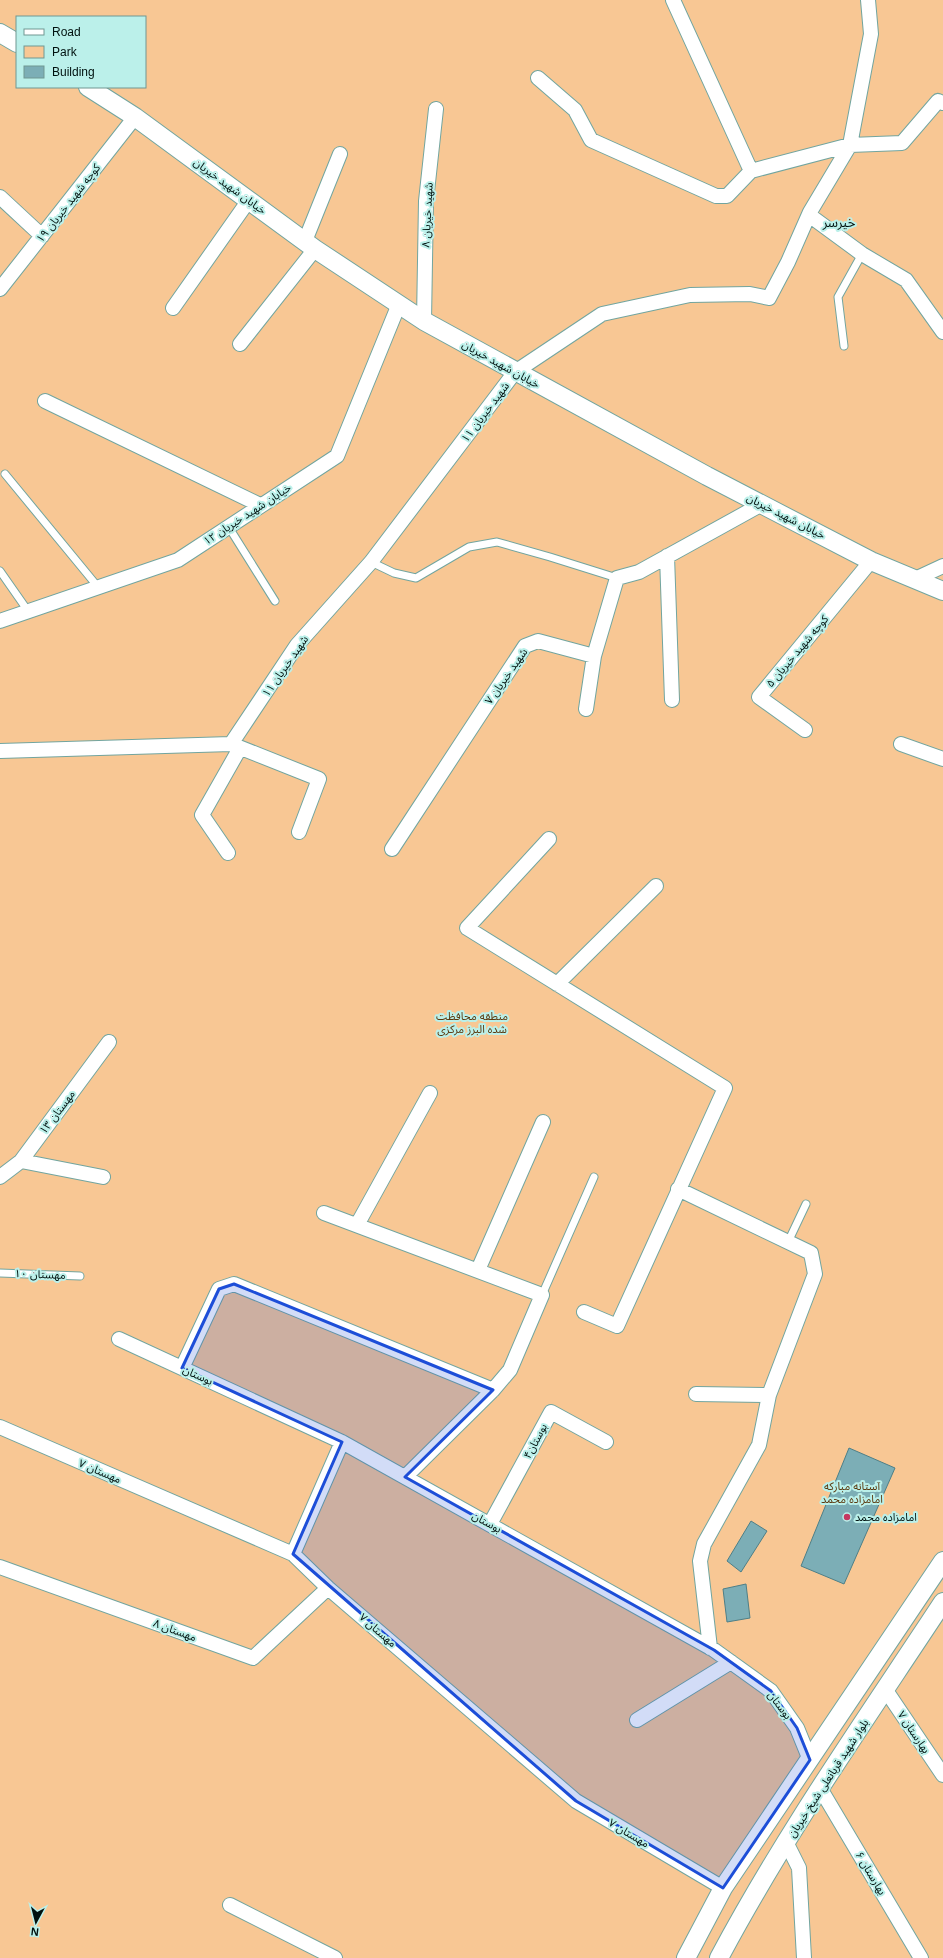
<svg xmlns="http://www.w3.org/2000/svg" width="943" height="1958" font-family="Arial,'Noto Sans Arabic',sans-serif">
<style>
.green{fill:#f8c794;fill-rule:evenodd}
.building{fill:#7caeb6;stroke:#4e7f87}
.lines{fill:none;stroke-linecap:round;stroke-linejoin:round}
.service-casing{stroke:#72a59f;stroke-width:9}
.minor-casing{stroke:#72a59f;stroke-width:16}
.tertiary-casing{stroke:#72a59f;stroke-width:20}
.service{stroke:#fff;stroke-width:7}
.minor{stroke:#fff;stroke-width:14}
.tertiary{stroke:#fff;stroke-width:18}
.marked{fill:#1d4ed8;fill-opacity:0.2;stroke:#1d4ed8;stroke-width:3;stroke-linejoin:round}
.poi-dot{fill:#c53761;stroke:#bbf0ea;stroke-width:1.5}
.labels{text-anchor:middle;stroke-width:4;stroke-linejoin:round;paint-order:stroke}
.street-label{font-size:11px;fill:#00110f;stroke:#bbf0ea}
.park-label{font-size:11px;fill:#5a380e;stroke:#bbf0ea}
.poi-label{font-size:11px;fill:#00110f;stroke:#bbf0ea;text-anchor:start}
.quarter-label{font-size:13px;fill:#00110f;stroke:#bbf0ea}
</style>
<rect width="100%" height="100%" fill="#bbf0ea"/>
<!-- green -->
<path class="green" d="M0 0H943V1958H0ZM17 17H145V87H17Z"/>
<!-- building -->
<path class="building" d="M849 1448 895 1468 844 1584 801 1566Z
M751 1521 767 1531 741 1572 727 1561Z
M746 1584 750 1618 727 1622 723 1589Z"/>
<g class="lines">
<!-- service casing -->
<g class="service-casing">
<path id="service" d="M844 346 838 297 862 254
M5 474 98 587
M228 526 275 601
M371 562 394 573 416 578 469 547 497 542 550 557 617 578
M0 571 28 611
M788 1242 806 1204
M0 1273 80 1276
M542 1295 594 1177"/>
</g>
<!-- minor casing -->
<g class="minor-casing">
<path id="minor" d="M673 0 751 171
M538 78 575 110 591 140 716 196H727L751 171 850 145 902 143 938 101 943 103
M0 197 42 236
M809 215 862 254 906 280 943 332
M305 241 340 154
M0 289 135 117
M173 308 249 200
M424 321 426 201 436 109
M240 344 315 249
M45 401 260 505
M667 556 672 700
M915 579 943 566
M0 621 178 560 337 456 399 304
M586 709 594 656
M805 730 759 697 871 561
M231 744 319 779 299 832
M901 744 943 759
M0 751 231 744 297 645 371 562 515 372 602 314 690 295 750 294 769 298 788 262 810 212 850 145 871 34 868 0
M549 839 467 928 725 1088 617 1326 584 1312
M392 849 525 646 538 641 594 656 617 578 639 572 762 504
M228 853 202 815 240 748
M557 984 656 886
M21 1161 103 1177
M0 1177 21 1161 109 1042
M678 1189 811 1253 815 1274 769 1395 759 1445 704 1544 700 1561 710 1648
M324 1213 542 1295 510 1370 493 1390 405 1477
M357 1225 430 1093
M478 1270 543 1122
M119 1339 342 1442 714 1650 771 1691 797 1728 810 1760
M182 1368 219 1289 234 1284 493 1390
M696 1394 769 1395
M0 1427 293 1554 328 1588 576 1801 723 1888
M490 1524 551 1412 606 1442
M293 1554 342 1442
M0 1567 253 1658 328 1588
M885 1689 943 1775
M637 1720 731 1662
M820 1788 921 1958
M786 1842 799 1868 804 1958
M230 1905 335 1958"/>
</g>
<!-- tertiary casing -->
<g class="tertiary-casing">
<path id="tertiary" d="M0 33 17 43
M88 87 135 117 315 249 424 321 707 476 871 561 943 591
M686 1958 723 1888 943 1561
M719 1958C785 1834 866 1719 943 1602"/>
</g>
<!-- service -->
<use href="#service" class="service"/>
<!-- minor -->
<use href="#minor" class="minor"/>
<!-- tertiary -->
<use href="#tertiary" class="tertiary"/>
</g>
<!-- marked area -->
<path class="marked" d="M234 1284 493 1390 405 1477 714 1650 771 1691 797 1728 810 1760 723 1888 576 1801 293 1554 342 1442 182 1368 219 1289Z"/>
<!-- markers -->
<circle class="poi-dot" cx="847" cy="1517" r="4"/>
<g class="labels">
<!-- street labels -->
<g class="street-label">
<text transform="translate(230 186) rotate(36)" y="4">خیابان شهید خیریان</text>
<text transform="translate(68 203) rotate(-52)" y="4">کوچه شهید خیریان ۱۹</text>
<text transform="translate(427 215) rotate(-87)" y="4">شهید خیریان ۸</text>
<text transform="translate(501 364) rotate(29)" y="4">خیابان شهید خیریان</text>
<text transform="translate(485 412) rotate(-53)" y="4">شهید خیریان ۱۱</text>
<text transform="translate(247 514) rotate(-33)" y="4">خیابان شهید خیریان ۱۲</text>
<text transform="translate(786 516) rotate(27)" y="4">خیابان شهید خیریان</text>
<text transform="translate(797 651) rotate(-50)" y="4">کوچه شهید خیریان ۵</text>
<text transform="translate(285 666) rotate(-55)" y="4">شهید خیریان ۱۱</text>
<text transform="translate(506 676) rotate(-55)" y="4">شهید خیریان ۷</text>
<text transform="translate(57 1112) rotate(-53)" y="4">مهستان ۱۳</text>
<text transform="translate(40 1274) rotate(2)" y="4">مهستان ۱۰</text>
<text transform="translate(198 1375) rotate(25)" y="4">بوستان</text>
<text transform="translate(535 1441) rotate(-62)" y="4">بوستان۴</text>
<text transform="translate(100 1471) rotate(23)" y="4">مهستان ۷</text>
<text transform="translate(487 1522) rotate(29)" y="4">بوستان</text>
<text transform="translate(175 1630) rotate(20)" y="4">مهستان ۸</text>
<text transform="translate(378 1630) rotate(41)" y="4">مهستان ۷</text>
<text transform="translate(780 1705) rotate(53)" y="4">بوستان</text>
<text transform="translate(914 1732) rotate(56)" y="4">بهارستان ۷</text>
<text transform="translate(828 1778) rotate(-57)" y="4">بلوار شهید قربانعلی شیخ خیریان</text>
<text transform="translate(629 1833) rotate(31)" y="4">مهستان ۷</text>
<text transform="translate(871 1873) rotate(59)" y="4">بهارستان ۶</text>
</g>
<!-- park labels -->
<g class="park-label">
<text x="472" y="1020">منطقه محافظت<tspan x="472" dy="13">شده البرز مرکزی</tspan></text>
<text x="852" y="1490">آستانه مبارکه<tspan x="852" dy="13">امامزاده محمد</tspan></text>
</g>
<!-- poi labels -->
<g class="poi-label">
<text x="855" y="1521">امامزاده محمد</text>
</g>
<!-- quarter labels -->
<g class="quarter-label">
<text x="839" y="227">خیرسر</text>
</g>
</g>
<!-- legend -->
<rect x="16" y="16" width="130" height="72" fill="#bbf0ea" stroke="#709792"/>
<rect x="24" y="29" width="20" height="6" fill="#ffffff" stroke="#709792"/>
<text x="52" y="36" font-size="12" fill="#00110f">Road</text>
<rect x="24" y="46" width="20" height="12" fill="#f8c794" stroke="#709792"/>
<text x="52" y="56" font-size="12" fill="#00110f">Park</text>
<rect x="24" y="66" width="20" height="12" fill="#7caeb6" stroke="#709792"/>
<text x="52" y="76" font-size="12" fill="#00110f">Building</text>
<!-- north arrow -->
<g transform="translate(36 1922) rotate(187)" stroke="#bbf0ea" stroke-width="3" paint-order="stroke">
<path d="M0-3L7 15L0 10L-7 15Z" fill="#00110f"/>
<text y="-6" font-size="11" font-weight="bold" text-anchor="middle" fill="#00110f">N</text>
</g>
</svg>
